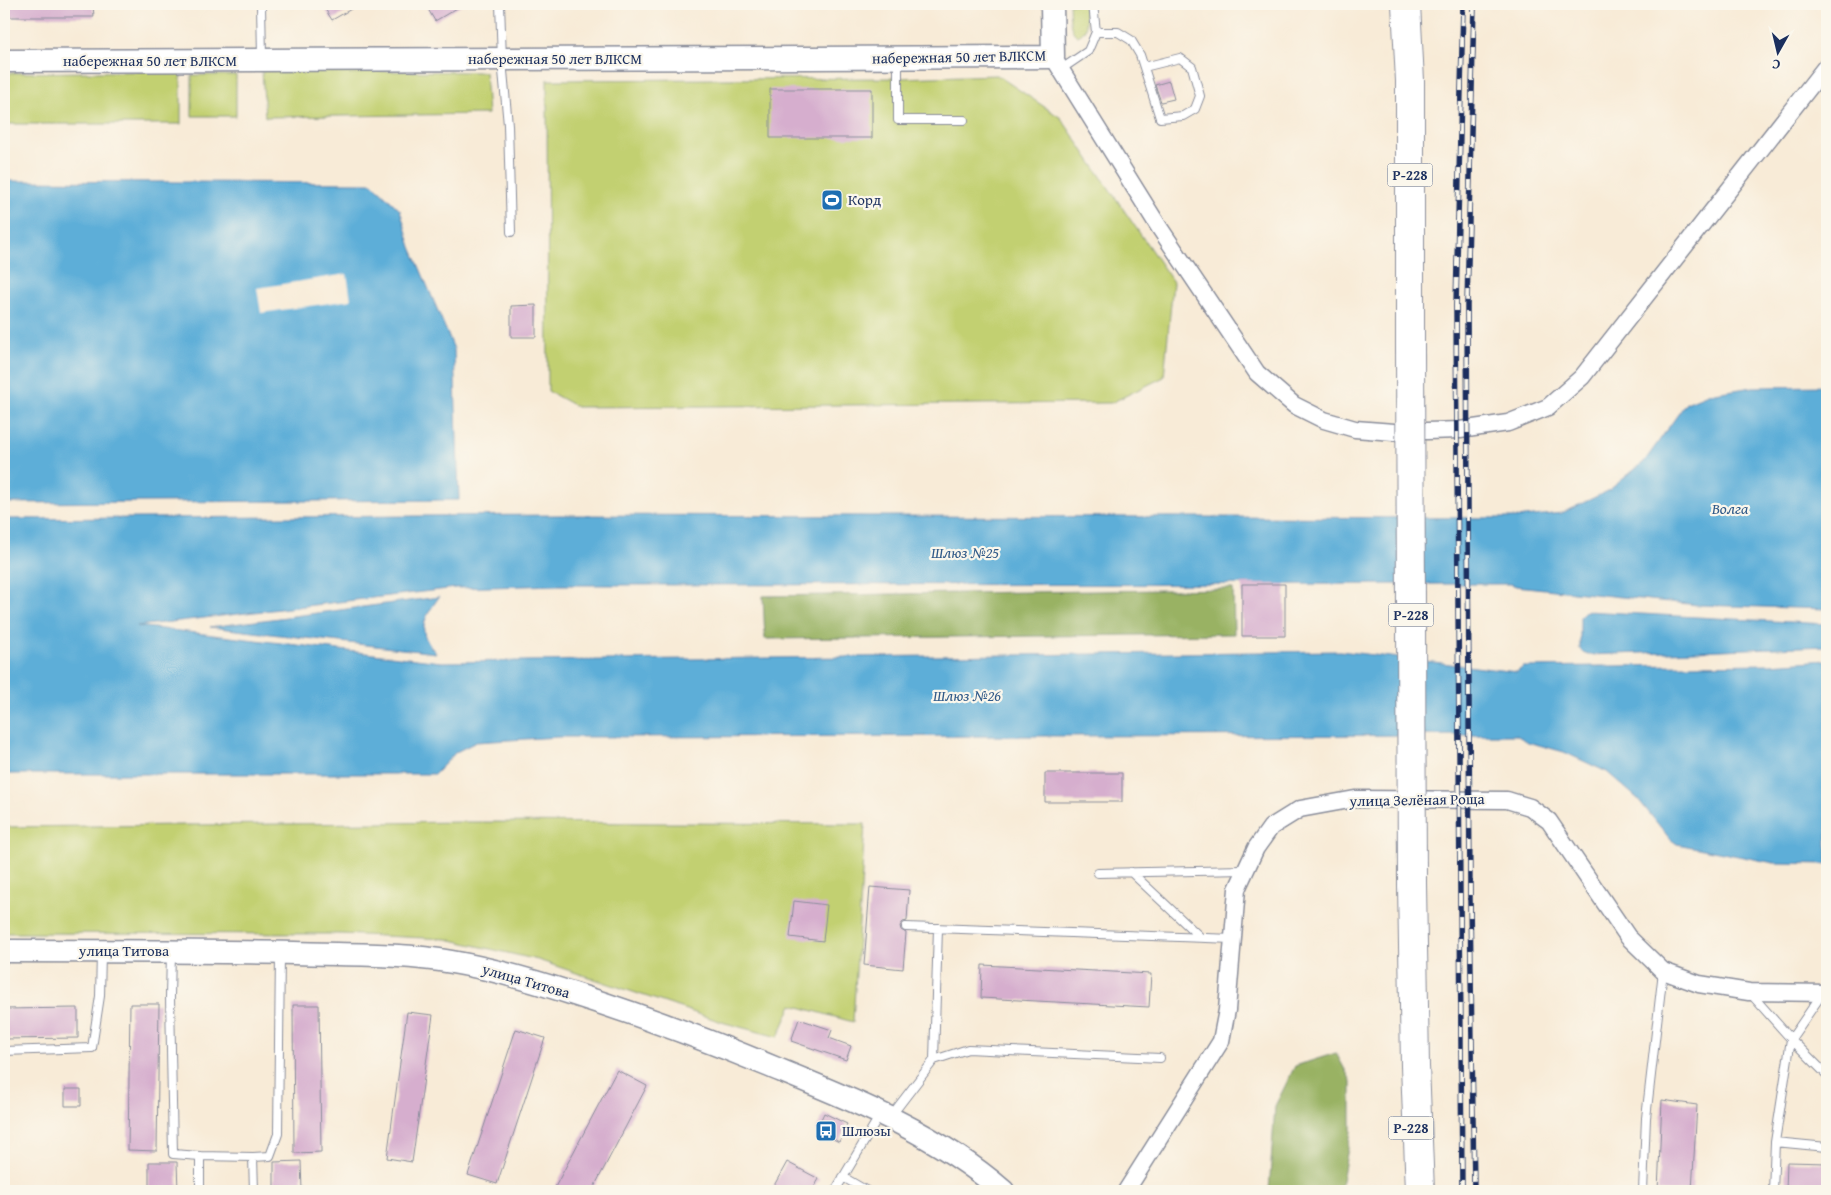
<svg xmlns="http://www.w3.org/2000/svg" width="1831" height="1195" font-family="'Gentium Book Plus',serif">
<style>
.green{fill:#c2d071;stroke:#6e8068}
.forest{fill:#99b263;stroke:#5a7060}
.water{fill:#5daed8;stroke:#3c6e9b}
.pier{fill:#f8ebd7}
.building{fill:#d6aece}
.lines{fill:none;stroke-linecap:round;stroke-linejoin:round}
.lane-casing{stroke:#8a8d9a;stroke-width:10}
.street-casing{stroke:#8a8d9a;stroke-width:19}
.secondary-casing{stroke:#8a8d9a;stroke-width:25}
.highway-casing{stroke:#8a8d9a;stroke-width:30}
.lane{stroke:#fff;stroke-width:8}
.street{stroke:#fff;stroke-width:16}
.secondary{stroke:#fff;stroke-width:22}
.highway{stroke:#fff;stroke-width:28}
.rail-casing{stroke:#1b2f5e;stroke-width:5.5}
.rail{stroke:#fbf7ec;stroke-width:4;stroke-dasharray:11;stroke-linecap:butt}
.highway-bridge-casing{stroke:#8a8d9a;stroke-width:30;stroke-linecap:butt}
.highway-bridge{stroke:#fff;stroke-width:28}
.labels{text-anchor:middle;stroke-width:4.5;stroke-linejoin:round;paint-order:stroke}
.shield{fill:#fbf7ec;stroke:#5e6b89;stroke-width:1}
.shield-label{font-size:14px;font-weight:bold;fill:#1b2f5e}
.street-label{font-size:15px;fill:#1b2f5e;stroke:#fbf7ec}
.poi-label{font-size:15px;fill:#1b2f5e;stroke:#fbf7ec;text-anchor:start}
.water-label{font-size:16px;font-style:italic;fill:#325b89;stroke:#fbf7ec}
</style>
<rect width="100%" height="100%" fill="#fbf7ec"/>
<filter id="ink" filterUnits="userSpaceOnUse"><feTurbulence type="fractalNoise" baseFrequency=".02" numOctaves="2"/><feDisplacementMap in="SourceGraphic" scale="10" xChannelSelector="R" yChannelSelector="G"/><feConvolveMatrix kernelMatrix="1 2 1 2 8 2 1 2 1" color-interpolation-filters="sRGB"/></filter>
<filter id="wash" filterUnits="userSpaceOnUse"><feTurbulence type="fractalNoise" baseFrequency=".0096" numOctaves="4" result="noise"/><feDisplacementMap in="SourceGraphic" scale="20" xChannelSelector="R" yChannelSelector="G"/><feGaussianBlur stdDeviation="1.12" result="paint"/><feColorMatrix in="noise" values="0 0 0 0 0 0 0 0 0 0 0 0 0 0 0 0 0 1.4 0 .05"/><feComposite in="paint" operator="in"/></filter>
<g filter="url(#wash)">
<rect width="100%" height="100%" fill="#f8ebd7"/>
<!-- green -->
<path class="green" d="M1069 4H1083C1085 14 1091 32 1077 36 1068 29 1070 14 1069 4Z
M262 70 485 72 488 114 265 117Z
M181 71V124H4V73Z
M192 75H236V116H192Z
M997 75 1061 118 1173 282 1164 377 1111 403 577 407 548 391 547 80 898 78Z
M469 822 865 824 853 1022 792 1005 778 1037 725 1023 538 960 447 939 340 934 4 933V827Z"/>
<!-- forest -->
<path class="forest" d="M1233 589 1234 634 765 639 763 596Z
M1336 1053 1351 1081V1132L1340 1191H1269L1275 1106 1295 1066Z"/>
<!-- water -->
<path class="water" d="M4 181 372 183 400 210 411 247 454 349 459 500 4 503Z
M1827 386V609L1698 605 1516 586 1511 584 557 585 456 588 137 626 441 662 1340 651 1517 672 1523 667 1770 664 1827 660V864L1774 863 1677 844 1670 839 1638 799 1607 772 1564 752 1528 742 1516 735 558 737 476 742 456 752 435 774H4V519L557 515 1515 518 1562 513 1608 491 1644 462 1686 403 1708 394 1753 387Z
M439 597C423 620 416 631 436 653L210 627Z
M1585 611 1827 624V646L1588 655 1583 653 1580 649V617Z"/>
<!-- pier -->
<path class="pier" d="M347 274 351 300 261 313 257 288Z"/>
<g id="blocks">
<!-- building -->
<path class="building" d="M4 4H93L94 17H4Z
M322 4H360L332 20Z
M425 4H464L435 21Z
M1169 81 1174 99 1161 102 1155 85Z
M770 89H872V138H770Z
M536 305V337H511V306Z
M1242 584H1285V636H1242Z
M1045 773H1122V802H1045Z
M870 887 909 890 907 921 903 922 900 926 901 930 906 933 903 969 864 965Z
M794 901 827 905 823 941 790 937Z
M982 965 1151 974 1149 1007 981 998Z
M130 1004H159L157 1151 128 1150Z
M293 1005H319L321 1152 294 1153Z
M78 1008V1038L4 1039V1009Z
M407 1012 433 1015 412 1162 387 1158Z
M799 1019 832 1030 829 1038 851 1046 846 1060 791 1041Z
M516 1029 545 1038 497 1184 468 1175Z
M617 1070 647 1086 592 1191H553Z
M65 1089H81V1106H65Z
M1662 1100 1697 1105 1692 1191H1658Z
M824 1113 847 1124 839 1142 816 1130Z
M301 1161 302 1191H274V1162Z
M149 1162H177L178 1191H149Z
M787 1162 819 1179 812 1191H771Z
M1787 1162 1827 1163V1191H1786Z"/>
</g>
</g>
<g filter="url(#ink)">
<use href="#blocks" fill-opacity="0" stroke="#8a8d9a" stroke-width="1"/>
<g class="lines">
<!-- lane casing -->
<g class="lane-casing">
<path id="lane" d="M261 4 262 58
M500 4 502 60 508 125 511 232
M1096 32H1118L1131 40 1140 55 1160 118 1183 116 1195 109 1200 96 1192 67 1180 58 1144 67
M898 60V120H964
M1060 70 1088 51 1096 32 1093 4
M1131 872 1200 937
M1098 873 1245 870
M906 927 1233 939
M171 953 170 997 173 1154 200 1156V1191
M1750 993 1791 1039 1827 1075
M4 1051 92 1048 100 996 101 953
M934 1060 938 928
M891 1116 934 1060 968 1049 1160 1058
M1775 1142 1827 1147
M200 1156 253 1157
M843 1177 867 1191
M254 1191 253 1157 270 1156 278 1134 280 955
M835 1191 880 1115
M1643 1191 1646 1118 1663 971
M1773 1191 1775 1142 1791 1039 1822 994"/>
</g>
<!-- street casing -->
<g class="street-casing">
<path id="street" d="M1053 57 1159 227 1257 373 1294 405 1324 420 1355 429 1394 432 1460 430 1508 423 1548 407 1582 377 1827 65
M1126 1191 1221 1041 1227 1010 1237 889 1256 848 1271 827 1300 809 1355 799 1507 800 1530 807 1549 821 1628 937 1663 971 1699 984 1749 992 1827 993"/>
</g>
<!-- secondary casing -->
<g class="secondary-casing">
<path id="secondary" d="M4 61 1053 57 1052 4
M4 951C100 951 197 951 294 953 346 955 400 953 452 962 494 969 534 981 574 994 643 1016 710 1041 777 1069 858 1102 936 1133 1003 1191"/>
</g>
<!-- highway casing -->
<g class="highway-casing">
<path id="highway" d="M1406 4 1410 81V345
M1412 884 1415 1066 1420 1191"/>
</g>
<!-- lane -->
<use href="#lane" class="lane"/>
<!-- street -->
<use href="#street" class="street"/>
<!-- secondary -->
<use href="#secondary" class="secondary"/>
<!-- highway -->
<use href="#highway" class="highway"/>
<!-- rail casing -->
<g class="rail-casing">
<path id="rail" d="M1474 4 1467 306 1470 899 1474 1191
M1462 1191 1456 306 1463 4"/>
</g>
<!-- rail -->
<use href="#rail" class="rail"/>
<!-- highway-bridge casing -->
<g class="highway-bridge-casing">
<path id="highway-bridge" d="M1410 345 1412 884"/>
</g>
<!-- highway-bridge -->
<use href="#highway-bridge" class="highway-bridge"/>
</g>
</g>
<!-- icons -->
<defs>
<g id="stadium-square" transform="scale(1.125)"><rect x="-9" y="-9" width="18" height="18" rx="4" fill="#1f6fb2" stroke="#fbf7ec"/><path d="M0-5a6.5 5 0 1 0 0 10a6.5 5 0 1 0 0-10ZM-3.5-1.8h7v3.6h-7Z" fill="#fff"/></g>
<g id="bus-square" transform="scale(1.125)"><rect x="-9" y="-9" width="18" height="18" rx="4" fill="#1f6fb2" stroke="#fbf7ec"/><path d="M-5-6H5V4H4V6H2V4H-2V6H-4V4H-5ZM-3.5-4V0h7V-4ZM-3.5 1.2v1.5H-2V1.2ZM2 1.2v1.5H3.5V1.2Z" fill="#fff"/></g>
</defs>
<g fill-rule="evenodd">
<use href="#stadium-square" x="832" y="200"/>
<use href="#bus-square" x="826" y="1131"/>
</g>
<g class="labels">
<!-- shield labels -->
<g class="shield">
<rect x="1387.5" y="163.5" width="45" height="23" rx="4"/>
<rect x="1388.5" y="603.5" width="45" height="23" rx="4"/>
<rect x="1388.5" y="1116.5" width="45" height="23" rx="4"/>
</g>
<g class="shield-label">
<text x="1410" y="180">Р-228</text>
<text x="1411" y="620">Р-228</text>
<text x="1411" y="1133">Р-228</text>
</g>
<!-- street labels -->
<g class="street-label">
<text transform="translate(959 57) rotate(-1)" y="5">набережная 50 лет ВЛКСМ</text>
<text x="555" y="64">набережная 50 лет ВЛКСМ</text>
<text x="150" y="66">набережная 50 лет ВЛКСМ</text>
<text transform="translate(1417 800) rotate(-1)" y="5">улица Зелёная Роща</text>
<text x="124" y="956">улица Титова</text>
<text transform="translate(526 981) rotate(16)" y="5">улица Титова</text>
</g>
<!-- poi labels -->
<g class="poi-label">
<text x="848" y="205">Корд</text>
<text x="842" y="1136">Шлюзы</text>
</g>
<!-- water labels -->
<g class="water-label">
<text x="1730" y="514">Волга</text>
<text x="965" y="558">Шлюз №25</text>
<text x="967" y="701">Шлюз №26</text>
</g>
</g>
<!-- margin -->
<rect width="1831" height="1195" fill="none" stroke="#fbf7ec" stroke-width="20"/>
<!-- north arrow -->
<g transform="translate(1778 52) rotate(188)" stroke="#fbf7ec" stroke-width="4" paint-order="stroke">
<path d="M0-4L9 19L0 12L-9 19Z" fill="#1b2f5e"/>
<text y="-8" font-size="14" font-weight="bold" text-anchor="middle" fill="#1b2f5e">С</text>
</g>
</svg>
